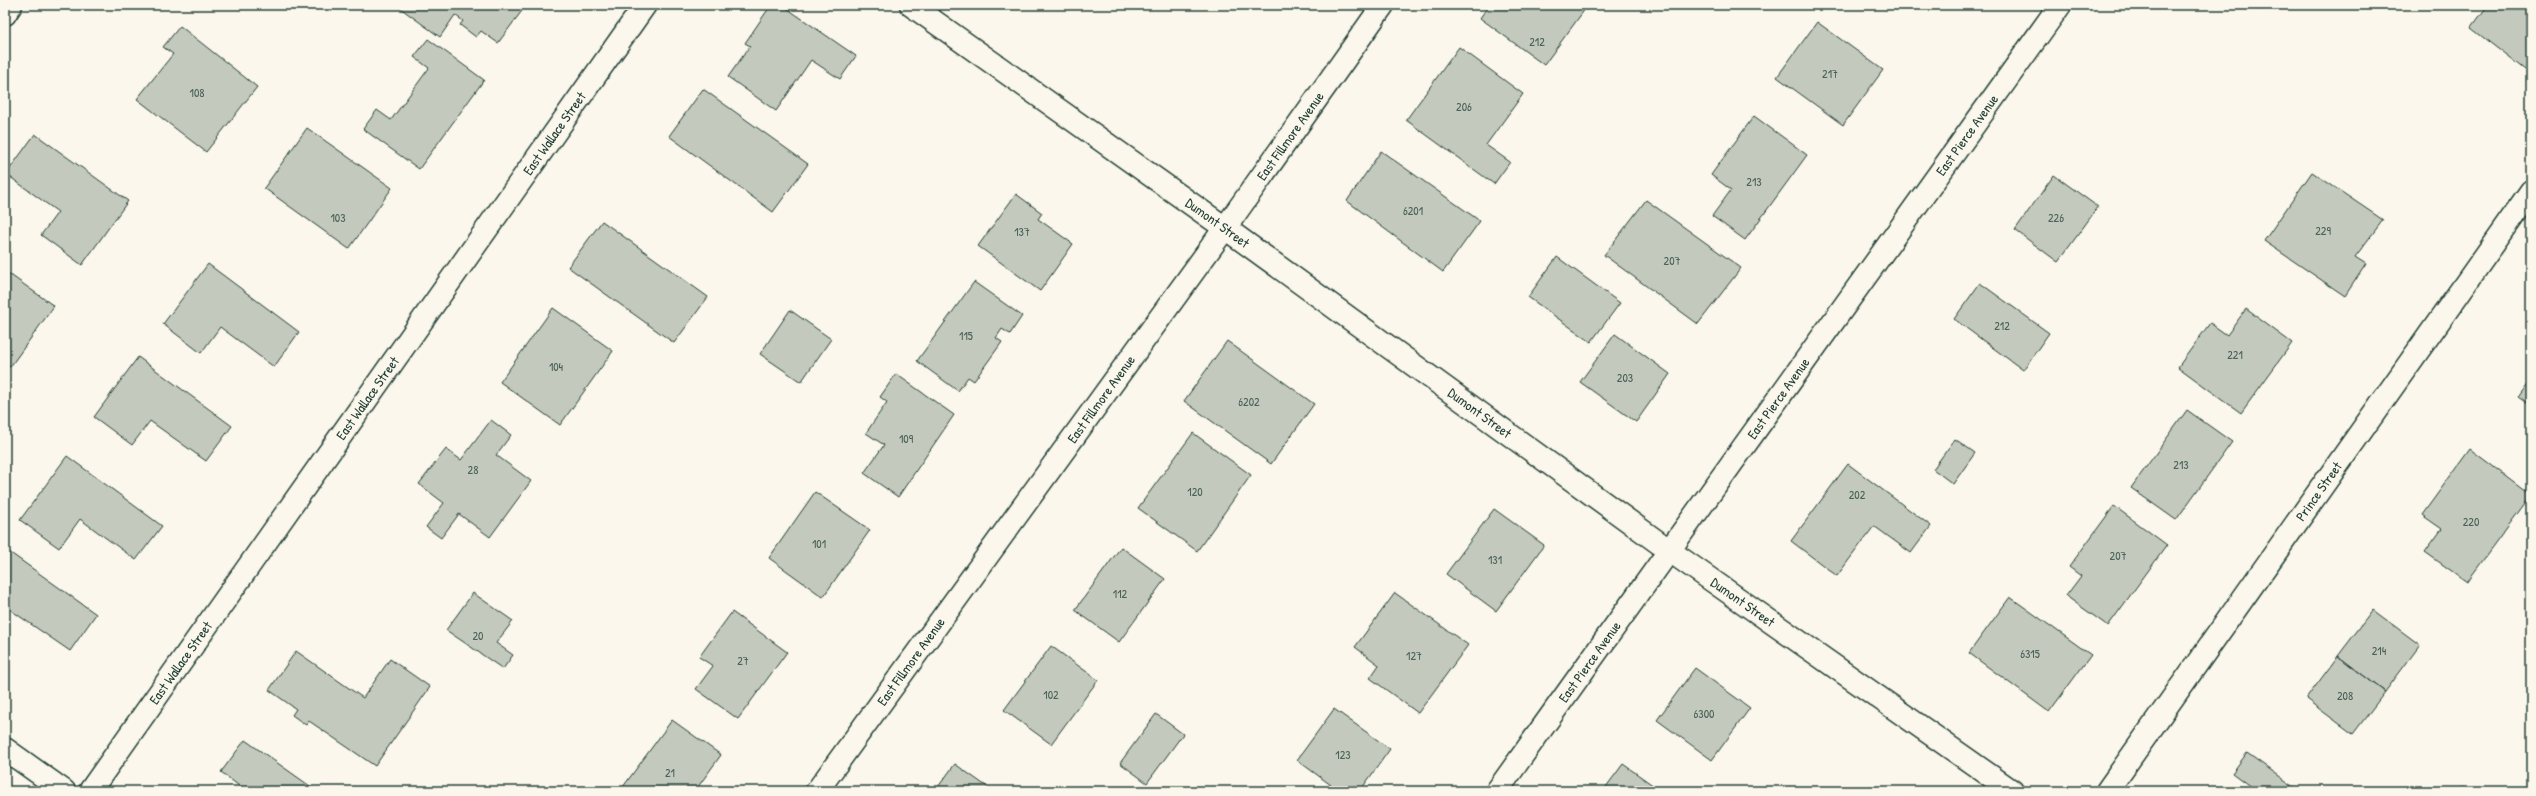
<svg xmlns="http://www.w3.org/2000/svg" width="2536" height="796" font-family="'Patrick Hand',sans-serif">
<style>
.building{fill:#c4c9be;stroke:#1f3d34}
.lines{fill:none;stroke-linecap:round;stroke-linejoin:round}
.minor-casing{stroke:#1f3d34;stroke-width:25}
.minor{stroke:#fbf7ec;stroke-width:22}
.labels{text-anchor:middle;stroke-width:3;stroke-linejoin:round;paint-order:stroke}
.number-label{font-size:12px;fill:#486056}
.street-label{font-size:14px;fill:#1f3d34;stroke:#fbf7ec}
</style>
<rect width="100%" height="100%" fill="#fbf7ec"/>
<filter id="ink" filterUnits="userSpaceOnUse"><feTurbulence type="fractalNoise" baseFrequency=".025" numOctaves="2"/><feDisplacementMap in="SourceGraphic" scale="8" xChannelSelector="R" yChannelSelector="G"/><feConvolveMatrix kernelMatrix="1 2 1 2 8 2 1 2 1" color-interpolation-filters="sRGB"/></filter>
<g filter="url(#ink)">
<!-- building -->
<path class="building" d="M396 5H521L524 8 498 43 481 31 476 37 460 25 463 21 455 15 440 37Z
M771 5H782L856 56 840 79 811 60 776 111 728 77 750 46 745 43Z
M1489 5H1588L1544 65 1480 18Z
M2488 5H2531L2529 73 2471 28Z
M1817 22 1883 70 1843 125 1777 77Z
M180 26 257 87 206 152 137 99 173 54 163 47Z
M428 39 484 80 419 169 363 129 377 110 391 120 429 68 414 57Z
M1459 47 1523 94 1486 145 1510 162 1494 184 1406 120Z
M703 89 808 164 773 212 669 136Z
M1754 116 1807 155 1745 240 1712 216 1731 190 1711 175Z
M307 128 392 188 349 249 264 188Z
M35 134 128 201 82 265 41 235 58 212 6 174Z
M1381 151 1480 221 1443 272 1347 201Z
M2312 172 2383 220 2355 257 2366 264 2345 296 2264 241Z
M2054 175 2098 207 2058 262 2015 230Z
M1016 194 1042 213 1038 219 1073 244 1040 291 978 246Z
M1646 200 1741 268 1698 324 1604 255Z
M602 221 708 297 674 343 568 267Z
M1557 257 1620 303 1591 342 1528 297Z
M208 264 299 332 274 367 220 327 201 353 163 324Z
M5 271 54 306 10 367 5 364Z
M974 282 1022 316 1010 334 1002 329 996 338 1002 342 974 381 968 377 958 391 917 361Z
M1980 283 2049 333 2023 370 1954 319Z
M553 308 613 351 560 425 500 382Z
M2246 309 2292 343 2241 413 2178 367 2210 323 2227 335Z
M790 310 831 339 801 382 760 354Z
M1615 334 1670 374 1636 422 1580 382Z
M1227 341 1314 404 1271 464 1184 401Z
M138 357 232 426 206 461 150 421 132 445 94 417Z
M896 374 954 415 898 497 864 473 884 445 866 433 887 402 880 397Z
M2531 379V406L2518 397Z
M2187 410 2232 442 2176 520 2131 488Z
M491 420 511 435 496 455 531 481 490 537 459 514 441 538 426 527 444 503 419 484 446 449 461 460Z
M1193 433 1251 475 1197 551 1138 508Z
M1955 439 1975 453 1953 484 1933 469Z
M2470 449 2531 495 2467 582 2425 552 2442 529 2422 515Z
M67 456 162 526 136 560 80 519 59 548 20 520Z
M1848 464 1931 526 1911 553 1874 526 1837 576 1791 541Z
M815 492 870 530 823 597 769 558Z
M2114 506 2167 545 2108 626 2066 596 2081 576 2069 567Z
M1494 509 1544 545 1496 611 1446 574Z
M1121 547 1165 579 1119 642 1075 610Z
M5 549 96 614 70 651 9 609 5 615Z
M473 593 513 621 496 643 513 655 503 669 446 630Z
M1395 593 1468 645 1418 713 1370 678 1379 665 1355 647Z
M2010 597 2091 655 2049 712 1969 653Z
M2373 610 2420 645 2385 692 2338 656Z
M732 612 787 652 738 719 696 689 713 666 699 657Z
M1051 646 1098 680 1051 744 1004 710Z
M296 651 363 698 390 659 430 687 375 766 309 721 306 725 292 715 296 709 269 690Z
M2338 656 2385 692 2353 734 2306 699Z
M1695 668 1750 708 1712 760 1657 720Z
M1334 709 1390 749 1360 791H1339L1297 760Z
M1156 714 1183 734 1147 783 1120 763Z
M672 720 721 755 695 791H620Z
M245 740 317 791H242L243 789 221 772Z
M2247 753 2300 791H2248L2251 787 2232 773Z
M955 764 993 791H935Z
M1623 764 1661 791H1603Z
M2464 786 2470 791H2461Z"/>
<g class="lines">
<!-- minor casing -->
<g class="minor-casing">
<g id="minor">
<path id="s1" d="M911 5 1225 228 1670 551 2012 791"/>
<path d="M5 14 11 5"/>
<path d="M5 749 64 791"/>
<path id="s2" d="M90 791 645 5"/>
<path id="s3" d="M817 791 1225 228 1383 5"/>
<path id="s4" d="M1497 791 2060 5"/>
<path id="s5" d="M2107 791 2531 191"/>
</g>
</g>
<!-- minor -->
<use href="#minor" class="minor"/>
</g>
</g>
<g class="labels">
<!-- number labels -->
<g class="number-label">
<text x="1537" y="46">212</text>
<text x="1830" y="78">217</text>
<text x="197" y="97">108</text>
<text x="1464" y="111">206</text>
<text x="1754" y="186">213</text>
<text x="1413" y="215">6201</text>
<text x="338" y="222">103</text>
<text x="2056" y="222">226</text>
<text x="2323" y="235">229</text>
<text x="1022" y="236">137</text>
<text x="1672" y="265">207</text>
<text x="2002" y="330">212</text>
<text x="966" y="340">115</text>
<text x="2235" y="359">221</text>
<text x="556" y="371">104</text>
<text x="1625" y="382">203</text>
<text x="1249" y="406">6202</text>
<text x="906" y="443">109</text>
<text x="2181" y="469">213</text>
<text x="473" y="474">28</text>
<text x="1195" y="496">120</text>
<text x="1857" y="499">202</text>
<text x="2471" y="526">220</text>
<text x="819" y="548">101</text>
<text x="2118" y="560">207</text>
<text x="1495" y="564">131</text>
<text x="1120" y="598">112</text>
<text x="478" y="640">20</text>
<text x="2379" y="655">214</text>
<text x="2030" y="658">6315</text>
<text x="1414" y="660">127</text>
<text x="743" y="665">27</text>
<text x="1051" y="699">102</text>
<text x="2345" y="700">208</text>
<text x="1704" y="718">6300</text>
<text x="1343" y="759">123</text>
<text x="670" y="777">21</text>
</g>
<!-- street labels -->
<g class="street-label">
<text dy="5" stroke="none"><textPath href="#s2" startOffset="805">East Wallace Street</textPath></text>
<text dy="5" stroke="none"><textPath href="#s4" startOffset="807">East Pierce Avenue</textPath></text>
<text dy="5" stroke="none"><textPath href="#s3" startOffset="808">East Fillmore Avenue</textPath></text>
<text dy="5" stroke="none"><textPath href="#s1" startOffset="376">Dumont Street</textPath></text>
<text dy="5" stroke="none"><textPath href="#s2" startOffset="481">East Wallace Street</textPath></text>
<text dy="5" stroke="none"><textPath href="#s4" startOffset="483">East Pierce Avenue</textPath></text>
<text dy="5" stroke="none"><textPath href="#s3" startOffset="484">East Fillmore Avenue</textPath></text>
<text dy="5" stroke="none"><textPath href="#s1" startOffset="700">Dumont Street</textPath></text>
<text dy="5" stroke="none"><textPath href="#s5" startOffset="367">Prince Street</textPath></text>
<text dy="5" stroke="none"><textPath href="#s1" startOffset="1024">Dumont Street</textPath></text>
<text dy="5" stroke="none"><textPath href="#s3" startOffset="160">East Fillmore Avenue</textPath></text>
<text dy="5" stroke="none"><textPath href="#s4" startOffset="159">East Pierce Avenue</textPath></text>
<text dy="5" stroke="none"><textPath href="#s2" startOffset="157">East Wallace Street</textPath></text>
</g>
</g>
<!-- margin -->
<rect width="2536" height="796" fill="none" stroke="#fbf7ec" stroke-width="20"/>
<rect x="10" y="10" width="2516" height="776" fill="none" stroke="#1f3d34" stroke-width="1.5" filter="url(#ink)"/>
</svg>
